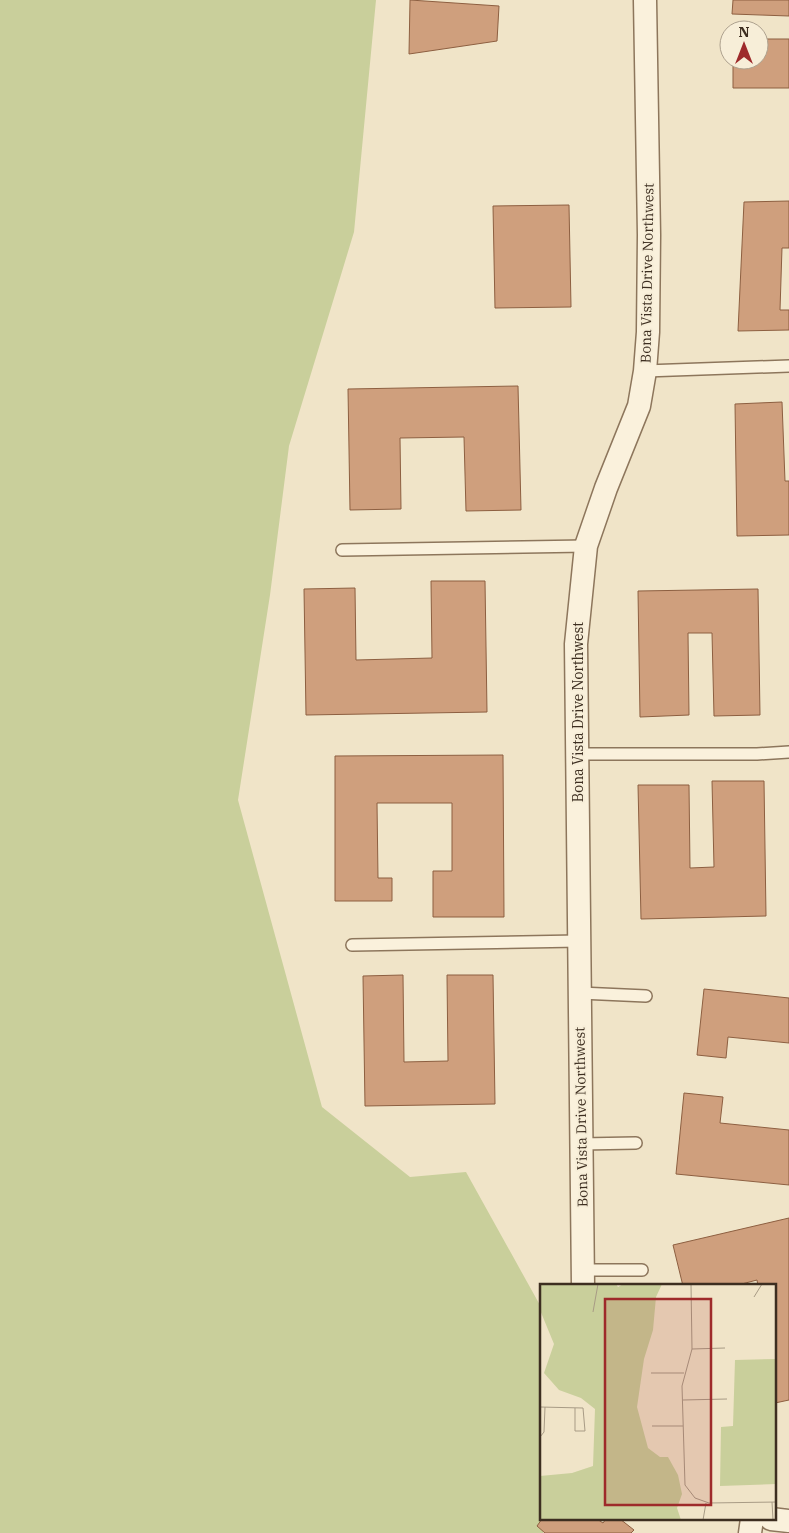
<svg xmlns="http://www.w3.org/2000/svg" width="789" height="1533" font-family="'IBM Plex Serif',serif">
<style>
.green{fill:#c9cf9b}
.building{fill:#cf9f7d;stroke:#8d5f41}
.lines{fill:none;stroke-linecap:round;stroke-linejoin:round}
.lane-casing{stroke:#8d765c;stroke-width:14}
.street-casing{stroke:#8d765c;stroke-width:25}
.lane{stroke:#faf1dc;stroke-width:11}
.street{stroke:#faf1dc;stroke-width:22}
.labels{text-anchor:middle;stroke-width:4;stroke-linejoin:round;paint-order:stroke}
.street-label{font-size:14px;fill:#3d2e20;stroke:#f7eed8}
.inset-road{fill:none;stroke:#a89b85;stroke-width:1}
.view{fill:#9e2a2b;fill-opacity:0.15;stroke:#9e2a2b;stroke-width:2.5}
.inset-edge{fill:none;stroke:#3d2e20;stroke-width:2.5}
</style>
<rect width="100%" height="100%" fill="#f0e4c8"/>
<!-- green -->
<path class="green" d="M0 0H376L354 232 289 446 270 595 238 800 322 1107 410 1177 466 1172 541 1307 542 1519H547L543 1533H0Z"/>
<!-- building -->
<path class="building" d="M410 0 499 6 497 41 409 54Z
M733 0H789V16L732 14Z
M759 39H789V88H733V60H759Z
M789 201V248H782L780 310H789V330L738 331 744 202Z
M569 205 571 307 495 308 493 206Z
M518 386 521 510 466 511 464 437 400 438 401 509 350 510 348 389Z
M782 402 785 481H789V535L737 536 735 404Z
M431 581H485L487 712 306 715 304 589 355 588 356 660 432 658Z
M758 589 760 715 714 716 712 633H688L689 715 640 717 638 591Z
M503 755 504 917H433V871H452V803H377L378 878H392V901H335V756Z
M712 781H764L766 916 641 919 638 785H689L690 868 714 867Z
M403 975 404 1062 448 1061 447 975H493L495 1104 365 1106 363 976Z
M704 989 789 998V1043L728 1037 726 1058 697 1055Z
M684 1093 723 1097 720 1123 789 1130V1185L676 1174Z
M789 1218V1400L775 1403V1286H758L757 1280 734 1286H683L673 1245Z
M542 1519H597L603 1523 606 1519H620L634 1530 631 1533H545L537 1526Z"/>
<g class="lines">
<!-- lane casing -->
<g class="lane-casing">
<path id="lane" d="M645 371 789 366
M342 550 586 546
M577 754H757L789 752
M352 945 579 941
M580 993 646 996
M581 1144 636 1143
M583 1270H642"/>
</g>
<!-- street casing -->
<g class="street-casing">
<path id="street" d="M583 1286 576 644 586 546 606 488 639 406 645 371 648 332 649 235 645 0
M771 1519 789 1521
M750 1533 752 1519"/>
</g>
<!-- lane -->
<use href="#lane" class="lane"/>
<!-- street -->
<use href="#street" class="street"/>
</g>
<g class="labels">
<!-- street labels -->
<g class="street-label">
<text transform="translate(647 273) rotate(-89)" y="5">Bona Vista Drive Northwest</text>
<text transform="translate(578 712) rotate(-90)" y="5">Bona Vista Drive Northwest</text>
<text transform="translate(581 1117) rotate(-91)" y="5">Bona Vista Drive Northwest</text>
</g>
</g>
<!-- overview -->
<g transform="translate(540 1284)">
<rect width="236" height="236" fill="#f0e4c8"/>
<path d="M0 0H76L78 3 83 0H122L116 13 113 46 104 75 97 123 108 164 120 173H128L138 191 142 210 137 224 141 236H0V192L32 189 53 182 55 125 41 114 19 106 4 89 14 60 0 26ZM236 75V200L180 202 181 143 193 142 195 76Z" fill="#c9cf9b"/>
<path class="inset-road" d="M151 0 152 65 142 102 145 201 155 214 169 219 237 218M214 13 222 0M53 28 58 0M152 65 185 64M111 89H144M143 116 187 115M0 123 43 124 45 147H35V124M112 142H143M0 153 4 148 5 123M232 218 233 236M163 236 166 219"/>
<path class="view" d="M65 15H171V221H65Z"/>
<rect width="236" height="236" class="inset-edge"/>
</g>
<!-- north arrow -->
<g transform="translate(744 45)"><circle r="24" fill="#f7eed8" stroke="#ada18e"/>
<path d="M0-4L9 19L0 12L-9 19Z" fill="#9e2a2b"/>
<text y="-8" font-size="14" font-weight="bold" text-anchor="middle" fill="#3d2e20">N</text>
</g>
</svg>
